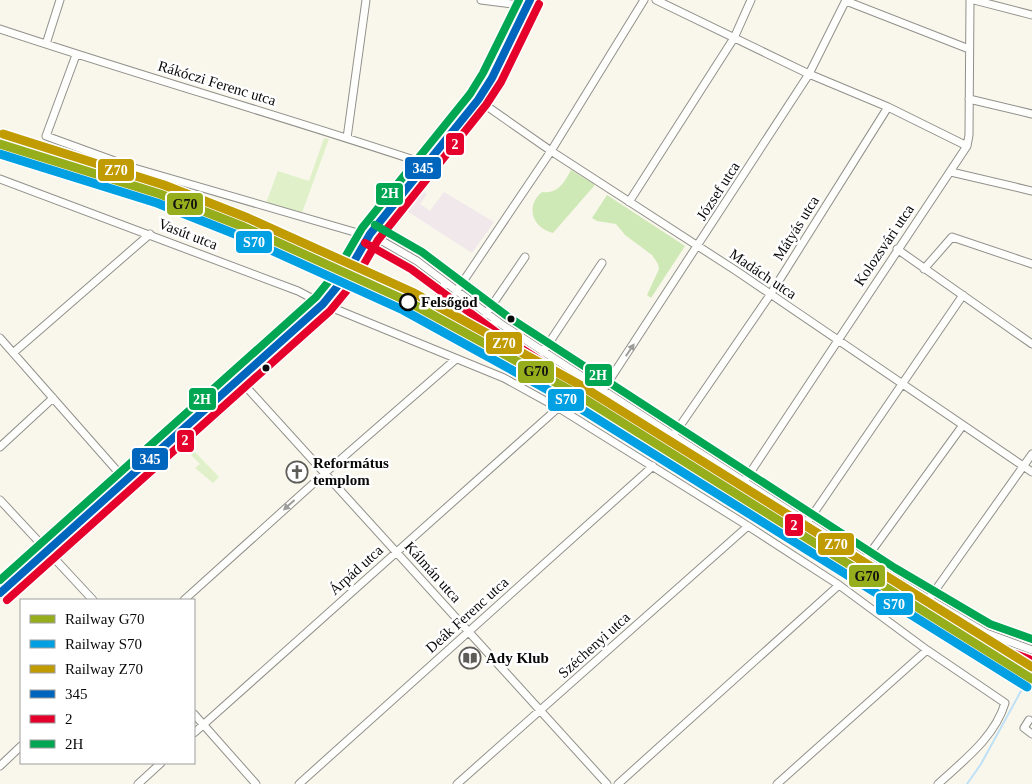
<svg xmlns="http://www.w3.org/2000/svg" width="1032" height="784" font-family="Georgia,serif">
<style>
.industrial{fill:#f0e8eb}
.green{fill:#e0f1c9}
.forest{fill:#cfe9b6}
.lines{fill:none;stroke-linecap:round;stroke-linejoin:round}
.stream{stroke:#bee1f7;stroke-width:2}
.minor-casing{stroke:#91908b;stroke-width:9}
.tertiary-casing{stroke:#91908b;stroke-width:11}
.minor{stroke:#fefefc;stroke-width:7}
.tertiary{stroke:#fefefc;stroke-width:9}
.bus-1-casing{stroke:#fff;stroke-width:11}
.bus-2-casing{stroke:#fff;stroke-width:11}
.bus-3-casing{stroke:#fff;stroke-width:11}
.bus-1{stroke:#0065bd;stroke-width:8}
.bus-2{stroke:#e4002b;stroke-width:8}
.bus-3{stroke:#00a651;stroke-width:8}
.rail-1-casing{stroke:#fff;stroke-width:12}
.rail-2-casing{stroke:#fff;stroke-width:12}
.rail-3-casing{stroke:#fff;stroke-width:12}
.rail-1{stroke:#97ae1c;stroke-width:9}
.rail-2{stroke:#00a0e3;stroke-width:9}
.rail-3{stroke:#c19b02;stroke-width:9}
.oneway{fill:#9c9c9b}
.stop-dot{fill:#fff;stroke:#090909;stroke-width:2.5}
.bus-dot{fill:#090909;stroke:#fff;stroke-width:2}
.labels{text-anchor:middle;stroke-width:5;stroke-linejoin:round;paint-order:stroke}
.street-label{font-size:15px;fill:#090909;stroke:#fff}
.stop-label{font-size:15px;font-weight:bold;fill:#090909;stroke:#fff;text-anchor:start}
.poi-label{font-size:15px;font-weight:bold;fill:#090909;stroke:#fff;text-anchor:start}
.line-badge{stroke:#fff;stroke-width:2}
.badge-label{font-size:14px;text-anchor:middle;font-weight:bold;fill:#fff}
.pale-badge-label{font-size:14px;text-anchor:middle;font-weight:bold;fill:#111}
</style>
<rect width="100%" height="100%" fill="#f9f7ec"/>
<!-- industrial -->
<path class="industrial" d="M415 186 427 194 420 204 430 211 444 192 494 222 472 253 399 206Z"/>
<!-- green -->
<path class="green" d="M324 138 329 139 302 213 266 203 278 171 309 181Z
M195 452 219 477 213 483 195 468 200 464 191 455Z"/>
<!-- forest -->
<path class="forest" d="M571 170 594 184V186L553 233C532 228 525 206 542 192 558 194 564 183 571 170Z
M607 195 685 246 651 298 647 295 659 269 658 264 652 255 625 235 616 224 597 221 592 218Z"/>
<g class="lines">
<!-- stream -->
<path class="stream" d="M967 784 981 764 1032 671"/>
<!-- minor casing -->
<g class="minor-casing">
<path id="minor" d="M481 0 527 6
M656 0 809 74 888 107 967 146
M974 0 1032 15
M846 1 969 49
M0 29C141 76 285 117 426 164
M46 44 60 0
M76 55 46 136 134 168 368 236
M969 99 1032 114
M478 100 551 151 738 272 1032 472
M347 138 366 0
M951 172 1032 191
M0 179 298 291 323 304 504 378 562 410 748 526 839 585 927 650 1005 703C995 737 963 761 938 784
M629 202 734 38 751 0
M370 234 417 261 501 324 890 576 986 633 1032 650
M897 249 1032 344
M924 269 952 237 1032 264
M445 283 440 294V300L466 316 480 330 497 322
M456 292 551 151 644 0
M486 314 525 257
M0 338 126 481
M543 352 602 263
M13 353 150 234
M239 379 607 784
M603 390 809 74 846 0
M673 436 770 295 888 107
M0 447 53 398
M744 482 967 146 969 135 970 0
M0 500 93 600
M807 523 963 295
M865 560 963 425
M929 599 1032 454
M184 600 325 473 456 359
M194 714 256 784
M1029 720 1024 728 1032 734
M194 733 558 408
M0 766 21 746
M138 784 161 763
M299 784 653 466
M457 784 748 526
M618 784 839 585
M777 784 927 650"/>
</g>
<!-- tertiary casing -->
<g class="tertiary-casing">
<path id="tertiary" d="M0 593 323 304 345 277 370 234 478 100 492 78 530 0"/>
</g>
<!-- minor -->
<use href="#minor" class="minor"/>
<!-- tertiary -->
<use href="#tertiary" class="tertiary"/>
<!-- bus-1 casing -->
<g class="bus-1-casing">
<path id="bus-1" d="M0 593 323 304 345 277 370 234 478 100 492 78 530 0"/>
</g>
<!-- bus-2 casing -->
<g class="bus-2-casing">
<path id="bus-2" d="M365 243 411 269 496 332 885 584 982 642 1029 659
M7 600 330 311 353 283 378 240 486 105 501 82 539 4"/>
</g>
<!-- bus-3 casing -->
<g class="bus-3-casing">
<path id="bus-3" d="M375 225 422 252 507 316 895 568 990 624 1032 639
M0 580 316 297 337 271 362 228 470 94 483 73 519 0"/>
</g>
<!-- bus-1 -->
<use href="#bus-1" class="bus-1"/>
<!-- bus-2 -->
<use href="#bus-2" class="bus-2"/>
<!-- bus-3 -->
<use href="#bus-3" class="bus-3"/>
<!-- rail-1 casing -->
<g class="rail-1-casing">
<path id="rail-1" d="M0 144 160 194 244 227 407 301 575 393 1032 679"/>
</g>
<!-- rail-2 casing -->
<g class="rail-2-casing">
<path id="rail-2" d="M0 154 157 203 240 236 403 310 570 402 1027 687"/>
</g>
<!-- rail-3 casing -->
<g class="rail-3-casing">
<path id="rail-3" d="M3 134 164 185 248 218 412 292 580 385 1032 667"/>
</g>
<!-- rail-1 -->
<use href="#rail-1" class="rail-1"/>
<!-- rail-2 -->
<use href="#rail-2" class="rail-2"/>
<!-- rail-3 -->
<use href="#rail-3" class="rail-3"/>
</g>
<!-- one-way arrows -->
<defs><path id="oneway-solid" d="M-6-.8H1V-3.2L6.5 0L1 3.2V.8H-6Z" transform="scale(1.25)"/></defs>
<g class="oneway">
<use href="#oneway-solid" transform="translate(630 350) rotate(-56)"/>
<use href="#oneway-solid" transform="translate(289 505) rotate(138)"/>
</g>
<!-- icons -->
<defs>
<g id="church-ring" transform="scale(1.125)"><circle r="9.5" fill="#fff" stroke="#5d5c58" stroke-width="1.5"/><path d="M-1.2-6h2.4v3.5h3.3v2.4h-3.3V6h-2.4V-.1h-3.3v-2.4h3.3Z" fill="#5d5c58"/></g>
<g id="library-ring" transform="scale(1.125)"><circle r="9.5" fill="#fff" stroke="#5d5c58" stroke-width="1.5"/><path d="M-6-4Q-3-5.5-.7-3.5V5Q-3 3-6 4ZM6-4Q3-5.5 .7-3.5V5Q3 3 6 4Z" fill="#5d5c58"/></g>
</defs>
<g fill-rule="evenodd">
<use href="#church-ring" x="297" y="472"/>
<use href="#library-ring" x="470" y="658"/>
</g>
<!-- markers -->
<circle class="stop-dot" cx="408" cy="302" r="8"/>
<g class="bus-dot">
<circle cx="511" cy="319" r="4.5"/>
<circle cx="266" cy="368" r="4.5"/>
</g>
<g class="labels">
<!-- street labels -->
<g class="street-label">
<text transform="translate(217 83) rotate(17)" y="5">Rákóczi Ferenc utca</text>
<text transform="translate(718 191) rotate(-57)" y="5">József utca</text>
<text transform="translate(796 228) rotate(-58)" y="5">Mátyás utca</text>
<text transform="translate(188 234) rotate(21)" y="5">Vasút utca</text>
<text transform="translate(884 245) rotate(-56)" y="5">Kolozsvári utca</text>
<text transform="translate(763 274) rotate(34)" y="5">Madách utca</text>
<text transform="translate(356 570) rotate(-42)" y="5">Árpád utca</text>
<text transform="translate(433 572) rotate(48)" y="5">Kálmán utca</text>
<text transform="translate(467 615) rotate(-42)" y="5">Deák Ferenc utca</text>
<text transform="translate(594 645) rotate(-42)" y="5">Széchenyi utca</text>
</g>
<!-- stop labels -->
<g class="stop-label">
<text x="421" y="307">Felsőgöd</text>
</g>
<!-- poi labels -->
<g class="poi-label">
<text x="313" y="468">Református<tspan x="313" dy="17">templom</tspan></text>
<text x="486" y="663">Ady Klub</text>
</g>
</g>
<g class="line-badge">
<rect x="445" y="132" width="20" height="24" rx="5" fill="#e4002b"/>
<rect x="404" y="156" width="38" height="24" rx="5" fill="#0065bd"/>
<rect x="97" y="158" width="38" height="24" rx="5" fill="#c19b02"/>
<rect x="375" y="182" width="29" height="24" rx="5" fill="#00a651"/>
<rect x="166" y="192" width="38" height="24" rx="5" fill="#97ae1c"/>
<rect x="235" y="230" width="38" height="24" rx="5" fill="#00a0e3"/>
<rect x="485" y="331" width="38" height="24" rx="5" fill="#c19b02"/>
<rect x="517" y="360" width="38" height="24" rx="5" fill="#97ae1c"/>
<rect x="584" y="363" width="29" height="24" rx="5" fill="#00a651"/>
<rect x="188" y="387" width="29" height="24" rx="5" fill="#00a651"/>
<rect x="547" y="388" width="38" height="24" rx="5" fill="#00a0e3"/>
<rect x="176" y="429" width="19" height="24" rx="5" fill="#e4002b"/>
<rect x="131" y="447" width="38" height="24" rx="5" fill="#0065bd"/>
<rect x="784" y="513" width="20" height="24" rx="5" fill="#e4002b"/>
<rect x="817" y="532" width="38" height="24" rx="5" fill="#c19b02"/>
<rect x="848" y="564" width="38" height="24" rx="5" fill="#97ae1c"/>
<rect x="875" y="592" width="39" height="24" rx="5" fill="#00a0e3"/>
</g>
<g class="badge-label">
<text x="455" y="149">2</text>
<text x="423" y="173">345</text>
<text x="116" y="175">Z70</text>
<text x="390" y="198">2H</text>
<text x="254" y="247">S70</text>
<text x="504" y="348">Z70</text>
<text x="598" y="380">2H</text>
<text x="202" y="404">2H</text>
<text x="566" y="404">S70</text>
<text x="185" y="445">2</text>
<text x="150" y="464">345</text>
<text x="794" y="530">2</text>
<text x="836" y="549">Z70</text>
<text x="894" y="609">S70</text>
</g>
<g class="pale-badge-label">
<text x="185" y="209">G70</text>
<text x="536" y="376">G70</text>
<text x="867" y="581">G70</text>
</g>
<!-- legend -->
<rect x="20" y="599" width="175" height="165" fill="#ffffff" stroke="#9d9d9d"/>
<rect x="30" y="615" width="25" height="8" fill="#97ae1c" stroke="#9d9d9d"/>
<text x="65" y="624" font-size="15" fill="#090909">Railway G70</text>
<rect x="30" y="640" width="25" height="8" fill="#00a0e3" stroke="#9d9d9d"/>
<text x="65" y="649" font-size="15" fill="#090909">Railway S70</text>
<rect x="30" y="665" width="25" height="8" fill="#c19b02" stroke="#9d9d9d"/>
<text x="65" y="674" font-size="15" fill="#090909">Railway Z70</text>
<rect x="30" y="690" width="25" height="8" fill="#0065bd" stroke="#9d9d9d"/>
<text x="65" y="699" font-size="15" fill="#090909">345</text>
<rect x="30" y="715" width="25" height="8" fill="#e4002b" stroke="#9d9d9d"/>
<text x="65" y="724" font-size="15" fill="#090909">2</text>
<rect x="30" y="740" width="25" height="8" fill="#00a651" stroke="#9d9d9d"/>
<text x="65" y="749" font-size="15" fill="#090909">2H</text>
</svg>
